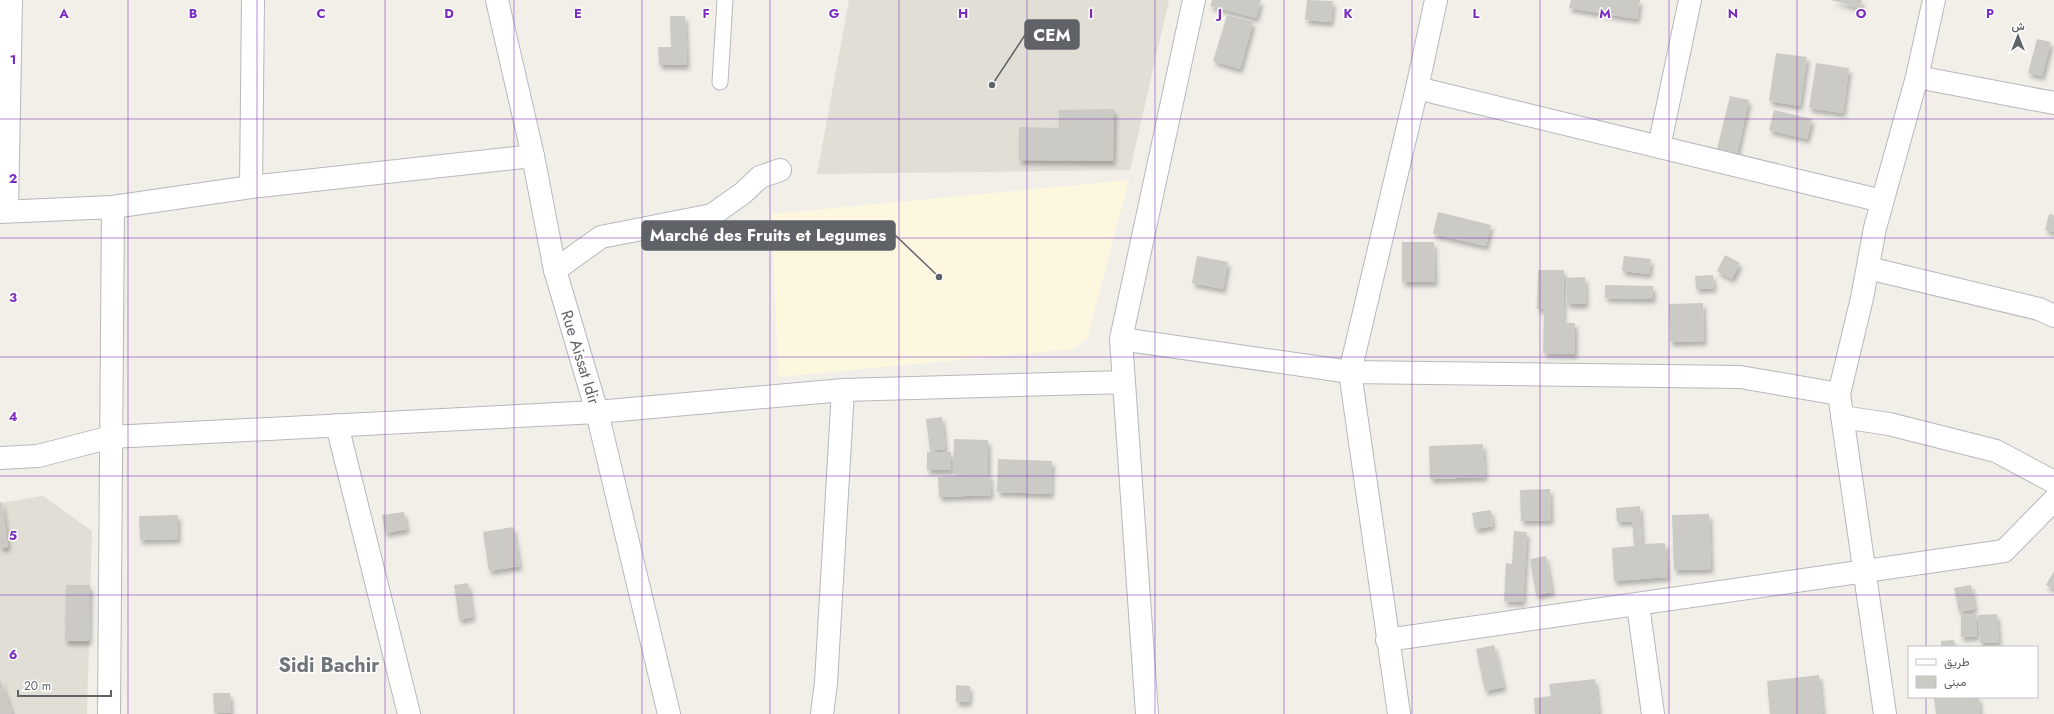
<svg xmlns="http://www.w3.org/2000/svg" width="2054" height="714" font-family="Jost,Vazirmatn,sans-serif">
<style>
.commercial{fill:#fef7e0}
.education{fill:#e1ded6}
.building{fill:#cccac5;filter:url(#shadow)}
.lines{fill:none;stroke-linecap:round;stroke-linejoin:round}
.lane-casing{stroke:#b5b8bc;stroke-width:17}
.street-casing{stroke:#b5b8bc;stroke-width:24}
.secondary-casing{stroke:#b6babf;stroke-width:24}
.lane{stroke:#fff;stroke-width:15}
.street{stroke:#fff;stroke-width:22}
.secondary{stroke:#fff;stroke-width:22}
.grid{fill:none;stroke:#7b2cbf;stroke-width:1;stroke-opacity:0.55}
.labels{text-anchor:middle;stroke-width:3;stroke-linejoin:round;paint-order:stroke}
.street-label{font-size:16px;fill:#5f6368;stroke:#fff}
.district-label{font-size:20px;font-weight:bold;fill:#70757a;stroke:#fff}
.grid-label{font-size:13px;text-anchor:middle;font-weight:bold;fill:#7b2cbf;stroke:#fff;stroke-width:3;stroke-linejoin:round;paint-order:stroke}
.leader{fill:none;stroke:#5f6368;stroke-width:1.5}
.callout-dot{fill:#5f6368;stroke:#fff;stroke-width:1.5}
.callout{fill:#5f6368;stroke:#5f6368;stroke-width:1.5}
.callout-label{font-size:17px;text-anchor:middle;font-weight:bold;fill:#fff}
</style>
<defs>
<filter id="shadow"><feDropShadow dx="2.5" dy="4.5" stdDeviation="2" flood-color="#0004"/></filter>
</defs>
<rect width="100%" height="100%" fill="#f1efe8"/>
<!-- commercial -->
<path class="commercial" d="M1129 180 1087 339 1073 349 778 377 772 214Z"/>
<!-- education -->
<path class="education" d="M849 0H1169L1130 170 817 174Z
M43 496 92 531 87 714H0V503Z"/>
<!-- building -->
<path class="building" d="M1212 0H1261L1256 18 1210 6Z
M1307 0 1333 1 1331 22 1305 20Z
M1571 0H1640L1637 19 1569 8Z
M1831 0H1862L1860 8Z
M1227 15 1253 22 1240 69 1213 61Z
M670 16H685L687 65H659L658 47H671Z
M2037 39 2051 42 2042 76 2028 73Z
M1776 53 1807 57 1800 106 1769 101Z
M1816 63 1849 68 1843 113 1809 108Z
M1730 96 1749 100 1737 153 1717 149Z
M1114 109 1113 161 1019 160V127L1059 128V110Z
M1774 110 1812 119 1807 139 1769 130Z
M1438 212 1491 225 1486 246 1433 234Z
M2049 214 2054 215V232L2045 230Z
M1402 242H1434L1435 282H1402Z
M1725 255 1740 263 1732 279 1717 271Z
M1197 256 1228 262 1223 289 1192 283Z
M1624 256 1651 259 1649 274 1622 271Z
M1538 270H1564L1563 323H1575V354L1543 353 1544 309H1537Z
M1713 275 1714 288 1696 289 1695 276Z
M1585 277 1586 304H1567L1566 278Z
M1605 285 1653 286V299L1605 298Z
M1703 303 1704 341 1670 342 1669 304Z
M942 417 945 449 930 451 926 419Z
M954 439 988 440V475H990L991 495 939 497 938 477 977 475 953 474Z
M1483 444 1485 477 1430 479 1429 446Z
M927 452H951V470H927Z
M998 459 1052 461 1051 494 997 492Z
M1550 489 1551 520 1521 521 1520 490Z
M2 502 8 547 0 548V503Z
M1640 506 1642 544 1665 543 1667 577 1614 581 1612 548 1634 546 1632 521 1617 522 1616 508Z
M1491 510 1493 526 1475 529 1472 513Z
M404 512 407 529 385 533 382 515Z
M1709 514 1711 569 1674 570 1672 515Z
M178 515V539L140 540 139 516Z
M513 527 520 566 489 571 483 532Z
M1514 531 1527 532 1523 602 1504 601 1506 563 1512 564Z
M1546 556 1552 592 1536 595 1530 559Z
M2054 571V589L2046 585Z
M468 583 473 617 459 620 454 585Z
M66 585H90L89 641H65Z
M1971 585 1975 609 1959 612 1954 588Z
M1961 614H1977V636L1961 637Z
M1997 614 1999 642 1980 643 1978 615Z
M1954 640 1955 647H1941V641Z
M1494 645 1504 687 1485 691 1476 649Z
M1819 675 1823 714H1770L1767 681Z
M0 679 12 714H0Z
M1595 679 1599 714H1535L1534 698 1551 696 1549 684Z
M956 685 970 686 969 702H956Z
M213 693H230L231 713H214Z
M1934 697H1979L1980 714H1936Z"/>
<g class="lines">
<!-- lane casing -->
<g class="lane-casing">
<path id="lane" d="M720 82 725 0"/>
</g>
<!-- street casing -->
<g class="street-casing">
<path id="street" d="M1917 77 2054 103
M1417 88 1882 201
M1659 147 1690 0
M251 187 253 0
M7 211 11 0
M0 212 113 207 251 187 533 156
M1868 268 2039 309 2054 316
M555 270 601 237 712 215 743 193 760 177 780 170
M1121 339 1350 372 1740 377 1839 394
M1842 417 1889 424 1996 451 2054 482
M337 425 409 714
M0 458 38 456 111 437 597 412 843 390 1124 382
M1638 605 1653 714
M1387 640 2004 551 2054 500
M109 714 113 207
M822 714 826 683 843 390
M1147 714 1121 339 1194 0
M1399 714 1350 372 1417 88 1436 0
M1885 714 1839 394 1862 298 1875 228 1917 77 1934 0"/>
</g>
<!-- secondary casing -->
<g class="secondary-casing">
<path id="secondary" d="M497 0 533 156 555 270 597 412 669 714"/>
</g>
<!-- lane -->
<use href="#lane" class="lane"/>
<!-- street -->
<use href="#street" class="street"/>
<!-- secondary -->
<use href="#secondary" class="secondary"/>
</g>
<!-- grid -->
<path class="grid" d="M128 0V714M257 0V714M385 0V714M514 0V714M642 0V714M770 0V714M899 0V714M1027 0V714M1155 0V714M1284 0V714M1412 0V714M1540 0V714M1669 0V714M1797 0V714M1926 0V647M0 119H2054M0 238H2054M0 357H2054M0 476H2054M0 595H2054M1926 697V714"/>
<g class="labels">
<!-- street labels -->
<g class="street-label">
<text transform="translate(581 357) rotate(73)" y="6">Rue Aissat Idir</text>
</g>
<!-- district labels -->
<g class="district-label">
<text x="329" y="672">Sidi Bachir</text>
</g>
</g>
<g class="grid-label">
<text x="64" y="18">A</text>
<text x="193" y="18">B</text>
<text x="321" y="18">C</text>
<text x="449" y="18">D</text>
<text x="578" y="18">E</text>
<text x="706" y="18">F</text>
<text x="834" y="18">G</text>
<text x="963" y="18">H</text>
<text x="1091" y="18">I</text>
<text x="1220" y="18">J</text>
<text x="1348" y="18">K</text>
<text x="1476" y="18">L</text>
<text x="1605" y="18">M</text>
<text x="1733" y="18">N</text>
<text x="1861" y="18">O</text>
<text x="1990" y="18">P</text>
<text x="13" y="64">1</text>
<text x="13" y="183">2</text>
<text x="13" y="302">3</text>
<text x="13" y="421">4</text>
<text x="13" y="540">5</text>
<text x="13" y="659">6</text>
</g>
<!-- callouts -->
<path class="leader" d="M992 85L1025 35M939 277L895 235"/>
<g class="callout-dot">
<circle cx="992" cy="85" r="4"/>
<circle cx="939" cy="277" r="4"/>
</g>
<g class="callout">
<rect x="1025" y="20" width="54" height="29" rx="4"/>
<rect x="642" y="221" width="253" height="29" rx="4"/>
</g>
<g class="callout-label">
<text x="1052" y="41">CEM</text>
<text x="768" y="241">Marché des Fruits et Legumes</text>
</g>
<!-- legend -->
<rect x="1908" y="646" width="130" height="52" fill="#ffffff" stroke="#bfc1c3"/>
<rect x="1916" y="659" width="20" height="6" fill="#ffffff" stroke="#bfc1c3"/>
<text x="1944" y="666" font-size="12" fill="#5f6368">طريق</text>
<rect x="1916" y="676" width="20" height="12" fill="#cccac5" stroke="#bfc1c3"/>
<text x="1944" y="686" font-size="12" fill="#5f6368">مبنى</text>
<!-- north arrow -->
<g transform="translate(2018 36)" stroke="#ffffff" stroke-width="3" paint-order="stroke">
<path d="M0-3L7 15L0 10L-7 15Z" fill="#5f6368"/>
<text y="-6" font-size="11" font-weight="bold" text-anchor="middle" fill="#5f6368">ش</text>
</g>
<!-- scale -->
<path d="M18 690v6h93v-6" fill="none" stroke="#5f6368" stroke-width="2"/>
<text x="24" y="690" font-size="12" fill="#5f6368" stroke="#ffffff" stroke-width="3" paint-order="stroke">20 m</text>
</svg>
